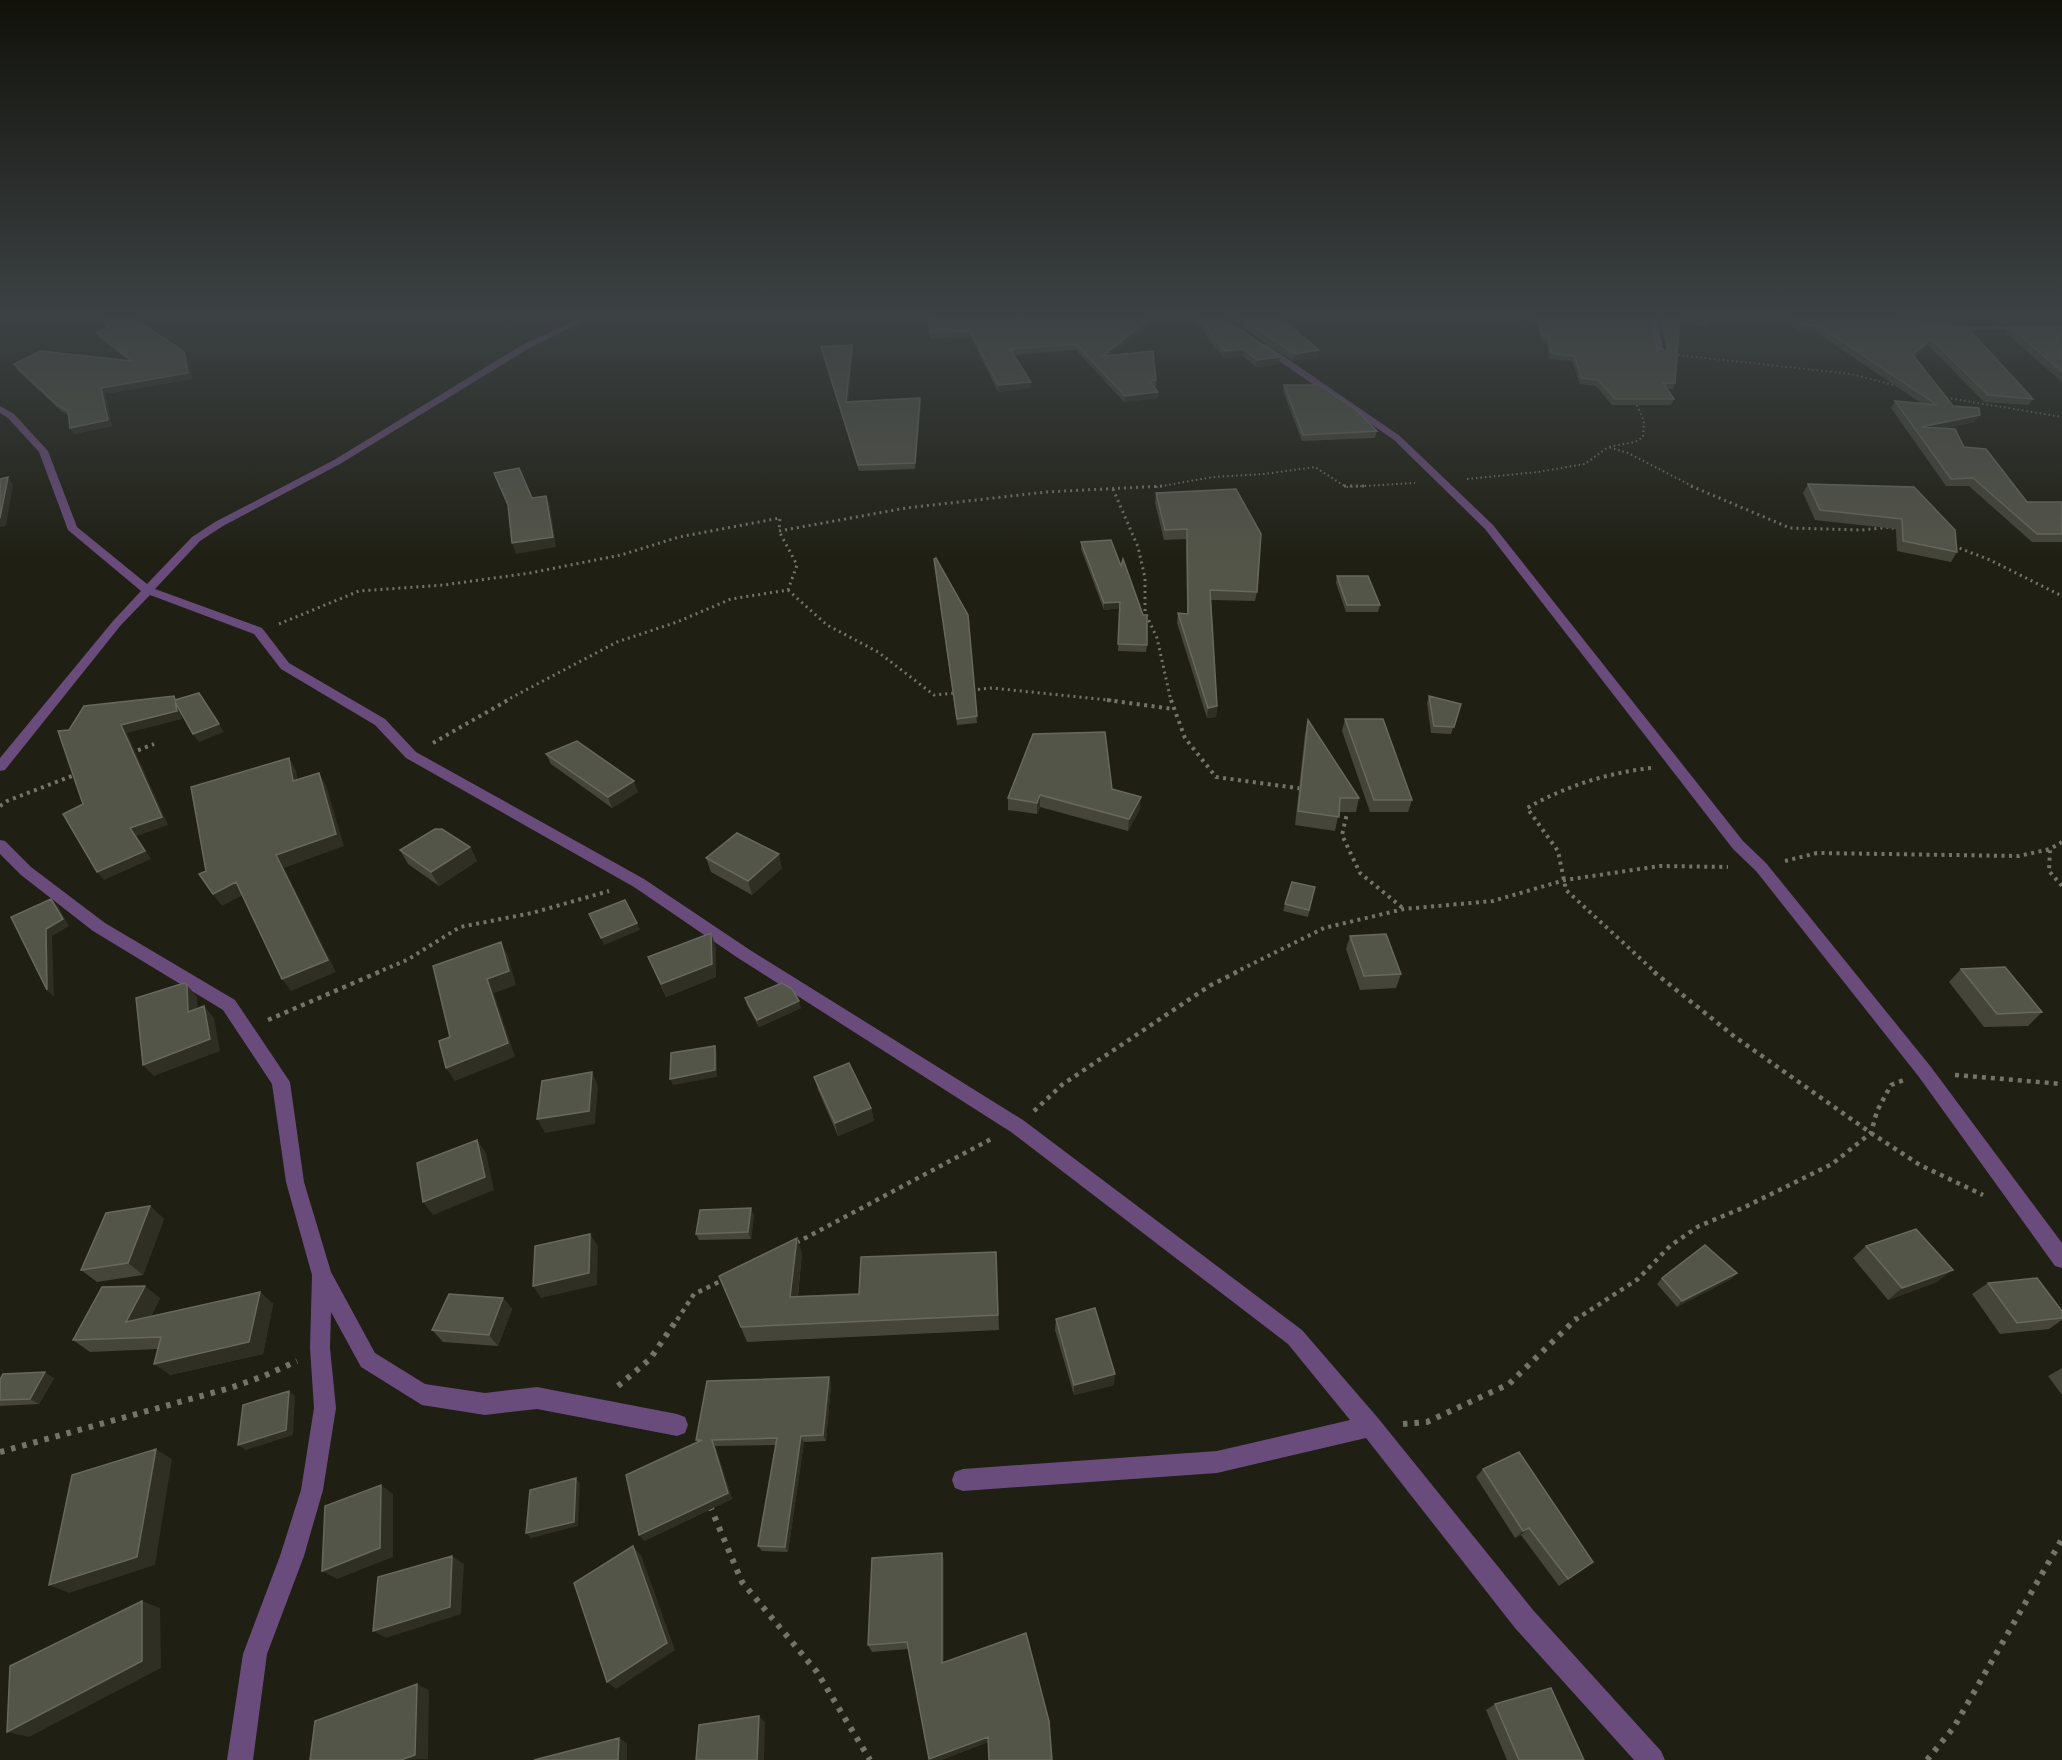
<svg xmlns="http://www.w3.org/2000/svg" width="2062" height="1760" font-family="'Work Sans',sans-serif">
<style>
.lines{fill:none;stroke-linecap:round;stroke-linejoin:round}
.path-far4{stroke:#74746a;stroke-width:2;stroke-dasharray:1.5 3;stroke-linecap:butt}
.path-far3{stroke:#74746a;stroke-width:3;stroke-dasharray:2 4;stroke-linecap:butt}
.path-far2{stroke:#74746a;stroke-width:4;stroke-dasharray:3 4.5;stroke-linecap:butt}
.path-far1{stroke:#74746a;stroke-width:4.5;stroke-dasharray:4 5;stroke-linecap:butt}
.path{stroke:#74746a;stroke-width:6;stroke-dasharray:4.5 7;stroke-linecap:butt}
.minor{fill:#6a4c7c;fill-rule:evenodd}
.wall{fill:#454539}
.shaded-wall{fill:#2f2f23}
.building{fill:#545549;stroke:#68695e;stroke-width:1.5}
</style>
<rect width="100%" height="100%" fill="#1f1f13"/>
<g class="lines">
<!-- path-far4 -->
<path class="path-far4" d="M1678 355 1851 374 1897 386
M1942 397 2062 417
M1635 401 1644 421 1643 437 1635 442 1608 447 1628 453 1694 487
M1467 479 1538 472 1585 464 1608 447
M1156 487 1213 477 1264 474 1315 467 1346 487 1415 483"/>
<!-- path-far3 -->
<path class="path-far3" d="M1344 486H1366
M1691 486 1790 528 1862 530 1890 527 1901 531
M1113 489 1138 547 1145 578V612L1157 638 1171 701
M1954 546 1990 560 2062 596
M788 590 827 625 878 652 934 695 955 693
M279 624 359 591 444 585 530 573 621 555 679 537 780 518 779 531 906 508 1046 492 1164 486
M972 690 992 688 1118 701
M505 701 617 642 677 622 731 599 788 590 797 565 779 531"/>
<!-- path-far2 -->
<path class="path-far2" d="M1107 700 1173 709
M1171 700 1185 738 1216 777 1304 789
M433 743 508 700
M131 753 154 744
M1651 768C1607 773 1566 786 1527 808L1558 851 1566 890 1656 973
M0 806 7 801 77 774
M1348 809 1342 835 1360 873 1404 909
M2062 842 2050 849 2049 871 2062 886
M1785 861 1817 853 2019 856 2050 849
M376 973 407 960 460 927 532 913 609 891
M1234 973 1324 928 1404 909 1493 901 1565 880 1660 866 1728 867"/>
<!-- path-far1 -->
<path class="path-far1" d="M1654 972 1735 1037 1871 1133 1920 1165 1983 1195
M268 1020 379 972
M1955 1075 2062 1084
M1034 1111 1063 1084 1211 985 1237 972
M796 1243 993 1138
M677 1320 694 1294 725 1279
M1575 1320 1638 1279 1670 1246 1699 1226 1745 1207 1832 1164 1871 1133 1877 1111 1891 1085 1904 1080"/>
<!-- path -->
<path class="path" d="M618 1386 650 1359 678 1318
M1403 1424 1427 1422 1509 1384 1577 1318
M0 1452 230 1388 264 1376 297 1361
M710 1506 742 1582 817 1672 870 1760
M1927 1760 1954 1727 2062 1539"/>
<!-- minor -->
<path class="minor" d="M578 319H587L528 349 340 464 223 526 200 541 155 589 262 628 289 663 385 719 416 752 644 879 750 950 1023 1120 1302 1330 1378 1418 1533 1610 1661 1751 1665 1760H1634L1515 1628 1366 1438 1217 1473 963 1491 955 1488 952 1480 955 1472 963 1469 1217 1451 1350 1420 1288 1344 1011 1132 738 958 634 887 406 758 375 725 281 669 254 634 150 595 121 625 5 770 0 771V758L113 621 141 591 68 530 39 452 8 418 0 413V406L14 414 48 451 77 527 147 584 192 537 215 522 334 460 522 345Z
M1650 319H1658L1664 355 1657 353Z
M1948 326H2062V330H1951L1947 328Z
M1260 344H1266L1400 436 1493 525 1743 841 1766 863 1931 1067 2062 1243V1268L2055 1266 1919 1077 1756 871 1733 849 1485 529 1394 440 1260 348Z
M0 840 5 841 31 867 105 923 235 1000 290 1082 304 1182 331 1272 375 1353 425 1384 485 1393 537 1387 677 1414 685 1417 688 1425 685 1433 677 1436 537 1409 485 1415 422 1405 361 1367 331 1312 330 1348 336 1408 323 1490 304 1556 267 1654 253 1760H227L243 1654 280 1556 301 1490 314 1408 310 1348 312 1275 286 1182 272 1084 223 1010 93 931 21 875 0 854Z"/>
</g>
<!-- wall -->
<path class="wall" d="M929 319 1149 324 1111 356 1156 380V387H1154L1158 392V398L1124 402 1076 350 1013 355 1031 388 998 392 971 337 930 339Z
M1196 319H1225L1280 357 1279 364 1256 367 1243 356 1224 358 1212 344Z
M1230 319H1282L1318 357 1293 361Z
M1536 319H1651L1657 348 1666 351 1660 319H1707L1708 320 1706 326 1678 323 1675 383 1673 389H1667L1674 399 1671 405H1612L1596 386 1580 384 1572 361 1549 359 1547 341 1541 340Z
M1786 319H1892L1967 327 2033 399 2028 405 1984 402 1928 345 1914 357 1953 406 1975 422 1944 428 1964 447 2027 502H2062V542H2032L1969 486H1946L1891 408 1895 401 1921 403 1816 332H1799Z
M1906 319H1968L1962 325Z
M1990 319H2062V324H1996Z
M2010 326H2062V382L2006 333Z
M96 332 187 358 192 379 105 394 112 426 74 434 70 428 68 415 61 411 17 370 14 364 128 360 99 337Z
M821 347 853 351 848 401 920 398 921 404 915 469 859 471 822 352Z
M1284 385 1377 431 1375 438 1302 441 1283 391Z
M1808 484 1955 530 1957 552 1951 562 1897 551 1896 529 1815 520 1803 493Z
M1156 493 1257 592 1255 601 1211 600 1217 706 1216 717 1207 718 1177 623 1178 613 1187 614 1186 539 1164 540 1155 503Z
M1081 542 1147 645 1146 652 1118 651 1120 608 1104 610 1081 549Z
M934 559 968 615 977 723 957 725Z
M1337 576 1380 605 1378 612H1346L1336 583Z
M1429 696 1461 704 1451 734 1431 733 1427 703Z
M1345 719 1412 800 1408 812H1370L1342 731Z
M1308 720 1359 798 1356 812H1339L1335 831 1295 825 1305 734Z
M546 754 638 792 612 808 551 764Z
M1112 789 1140 809 1128 831 1040 807 1037 814 1008 810V798Z
M470 847 477 861 439 886 408 864 400 850Z
M706 858 782 868 752 895 711 872Z
M1292 882 1315 887 1308 917 1283 911Z
M1350 936 1401 974 1396 988 1360 990 1346 949Z
M716 947V977L666 997 648 957Z
M1961 969 2042 1012 2028 1026 1984 1027 1949 982Z
M745 998 801 1008 759 1027 747 1005Z
M814 1077 871 1108 874 1121 838 1136 818 1090Z
M150 1206 164 1219 143 1275 97 1282 81 1270Z
M754 1215 751 1239 699 1240 696 1234Z
M1866 1246 1937 1282 1888 1300 1853 1258Z
M802 1253 798 1296 859 1294 997 1267 999 1330 747 1342 719 1276Z
M1737 1273 1731 1279 1677 1307 1657 1284 1662 1278Z
M1988 1283 2062 1311V1320L2049 1329 2000 1334 1972 1294Z
M260 1292 273 1304 263 1354 170 1375 158 1349 90 1352 73 1340 160 1298 151 1316Z
M503 1298 512 1309 498 1346 443 1342 432 1330Z
M1056 1319 1114 1385 1074 1395 1055 1330Z
M2062 1368V1395L2048 1376Z
M829 1377 831 1384 826 1441 804 1442 788 1552 762 1551 758 1546 776 1445 715 1446 732 1499 644 1541 697 1442 696 1440Z
M54 1378 39 1404 0 1406V1380Z
M1483 1469 1593 1562 1559 1586 1521 1535 1515 1538 1476 1477Z
M942 1553 944 1561V1663L988 1742 941 1760 908 1649 872 1652 868 1645Z
M1495 1704 1584 1760H1507L1486 1710Z"/>
<!-- shaded-wall -->
<path class="shaded-wall" d="M1148 319H1149V324L1103 363V356Z
M1931 339 1928 345 1909 362 1913 355Z
M852 345 853 351 847 408 846 402Z
M1244 349 1243 356 1224 358 1225 351Z
M1319 350 1318 357 1293 361 1295 354Z
M184 352 187 358 192 379 105 394 112 426 74 434 70 428 101 388Z
M1280 357 1279 364 1256 367 1257 360Z
M1031 382V388L998 392V385Z
M1158 392V398L1124 402 1125 396Z
M920 398 921 404 915 469V463Z
M1980 415 1975 422 1918 434 1921 427Z
M8 477 13 485 6 526 0 527V518Z
M546 496 550 506 556 547 516 554 512 543Z
M1120 602V608L1104 610V603Z
M175 702 180 710 182 719 127 733 168 825 137 836 151 859 104 880 97 872 130 828 121 725Z
M1217 706 1216 717 1207 718 1208 708Z
M219 724 224 732 199 742 193 734Z
M289 758 296 770 300 793 293 781Z
M319 773 326 785 344 846 284 868 336 972 291 991 282 979 276 855Z
M634 781 638 792 612 808 608 797Z
M1040 795V807L1037 814V803Z
M1141 797 1140 809 1128 831 1129 819Z
M470 847 477 861 439 886 431 872Z
M779 854 782 868 752 895 748 881Z
M236 882 245 894 222 906 213 894Z
M51 899 58 906 69 926 52 936 54 997 47 990 46 929Z
M637 923 640 930 604 945 601 938Z
M711 933 716 947V977L666 997 661 984Z
M501 942 508 956 516 985 494 993 515 1057 455 1081 446 1068 487 979Z
M187 985 197 997 198 1024 188 1012Z
M799 1001 801 1008 759 1027 757 1020Z
M204 1006 214 1018 220 1051 154 1076 143 1065Z
M715 1046 717 1053V1077L673 1085 670 1079Z
M592 1072 598 1086 595 1124 545 1133 537 1119Z
M871 1108 874 1121 838 1136 835 1123Z
M477 1140 486 1153 494 1190 433 1215 423 1202Z
M150 1206 164 1219 143 1275 128 1263Z
M751 1208 754 1215 751 1239 748 1232Z
M590 1234 598 1246 597 1285 541 1298 533 1286Z
M797 1238 802 1253 796 1312 790 1297Z
M1953 1270 1937 1282 1888 1300 1902 1288Z
M1737 1273 1731 1279 1677 1307 1682 1301Z
M145 1286 160 1298 142 1333 126 1322Z
M260 1292 273 1304 263 1354 170 1375 154 1364Z
M503 1298 512 1309 498 1346 489 1335Z
M45 1372 54 1378 39 1404 30 1399Z
M1115 1374 1114 1385 1074 1395V1385Z
M829 1377 831 1384 826 1441 823 1435Z
M289 1391 295 1396 293 1435 246 1450 238 1445Z
M801 1436 804 1442 788 1552 785 1547Z
M712 1440 715 1446 732 1499 644 1541 639 1535Z
M156 1449 172 1459 155 1565 69 1593 49 1585Z
M576 1478 580 1483 578 1526 531 1538 526 1533Z
M381 1485 393 1494V1557L337 1579 322 1571Z
M1529 1528 1521 1535 1515 1538 1523 1531Z
M633 1546 641 1555 675 1650 616 1689 607 1682Z
M942 1553 944 1561V1670L942 1663Z
M452 1556 464 1564 461 1614 386 1638 373 1631Z
M142 1601 160 1608 161 1668 29 1737 7 1732Z
M417 1684 429 1690 428 1759 401 1760Z
M759 1716 765 1722 764 1760H757Z
M988 1737V1742L941 1760H930L929 1759Z
M619 1738 627 1743V1760H618Z"/>
<!-- building -->
<path class="building" d="M102 319H136L184 352 188 373 101 388 108 420 70 428 68 411 57 405 14 364 41 351 132 361 96 332 108 329Z
M929 319H1148L1103 356 1153 351 1156 380 1149 381 1158 392 1125 396 1076 344 1010 349 1031 382 998 385 970 331 930 332Z
M1201 319H1225L1280 357 1257 360 1244 349 1225 351 1213 337Z
M1241 319H1282L1319 350 1295 354Z
M1539 319H1651L1657 348 1667 351 1668 349 1663 319H1676L1679 326 1675 383H1663L1674 399H1615L1598 380 1582 378 1574 356 1551 353 1549 336 1542 335Z
M1795 319H1892L1967 327 2033 399 1988 395 1931 339 1913 355 1953 406 1979 408 1980 415 1921 427 1955 429 1964 447 1986 449 2027 502H2062V534H2037L1973 478 1951 479 1895 401 1937 405 1819 326 1802 325Z
M2010 326H2062V372Z
M852 345 846 402 920 398 915 463 858 465 821 347Z
M1284 385H1319L1355 409 1377 431 1303 435Z
M519 468 532 498 546 496 553 537 512 543 508 505 494 473Z
M8 477 0 518V479Z
M1808 484 1914 487 1955 530 1957 552 1903 541 1902 519 1820 510Z
M1236 489 1261 534 1257 592 1210 590 1217 706 1208 708 1178 613 1188 614 1187 529 1165 530 1156 493Z
M1111 540 1121 566 1123 559 1143 615H1147V645L1118 644 1120 602 1104 603 1081 542Z
M936 558 968 615 977 716 957 719 934 559Z
M1337 576H1368L1380 605H1347Z
M199 693 219 724 193 734 175 702 177 711 121 725 162 817 130 828 145 851 97 872 63 814 83 804 58 731 69 730 84 706 174 696 175 700Z
M1429 696 1461 704 1454 727 1434 726Z
M1345 719H1383L1412 800H1374Z
M1308 720 1359 798H1340L1339 817 1298 811Z
M1105 732 1112 789 1141 797 1129 819 1040 795 1037 803 1008 798 1033 734Z
M577 741 634 781 608 797 546 754Z
M289 758 293 781 319 773 336 834 276 855 328 960 282 979 236 882 213 894 199 874 206 871 191 787Z
M435 829H442L470 847 431 872 400 850Z
M737 833 779 854 748 881 706 858Z
M1292 882 1315 887 1309 910 1285 904Z
M51 899 63 919 46 929 47 990 11 917Z
M625 900 637 923 601 938 589 914Z
M711 933 712 964 661 984 648 957Z
M1386 934 1401 974 1364 976 1350 936Z
M501 942 509 971 487 979 508 1043 446 1068 439 1041 450 1037 433 966Z
M2005 967 2042 1012 1997 1014 1961 969Z
M184 983 187 985 188 1012 204 1006 210 1039 143 1065 136 998Z
M782 983 792 989 799 1001 757 1020 745 998Z
M715 1046V1070L670 1079 671 1053Z
M849 1063 871 1108 835 1123 814 1077Z
M592 1072 589 1111 537 1119 542 1081Z
M477 1140 485 1177 423 1202 417 1163Z
M150 1206 128 1263 81 1270 106 1213Z
M751 1208 748 1232 696 1234 700 1210Z
M1916 1229 1953 1270 1902 1288 1866 1246Z
M590 1234 589 1273 533 1286 535 1246Z
M797 1238 790 1297 859 1294 861 1257 996 1252 998 1315 741 1327 719 1276Z
M1705 1245 1737 1273 1682 1301 1662 1278Z
M2037 1278 2062 1311V1318L2017 1323 1988 1283Z
M145 1286 126 1322 260 1292 249 1342 154 1364 161 1337 73 1340 102 1287Z
M449 1294 503 1298 489 1335 432 1330Z
M1095 1308 1115 1374 1074 1385 1056 1319Z
M45 1372 30 1399 0 1400V1380L3 1374Z
M829 1377 823 1435 801 1436 785 1547 758 1546 777 1438 712 1440 728 1493 639 1535 626 1475 702 1440H696L707 1381Z
M289 1391 286 1430 238 1445 243 1405Z
M156 1449 137 1557 49 1585 72 1475Z
M1519 1452 1593 1562 1568 1579 1529 1528 1523 1531 1483 1469Z
M576 1478 574 1522 526 1533 530 1490Z
M381 1485 380 1548 322 1571 325 1506Z
M633 1546 667 1643 607 1682 574 1583Z
M942 1553V1663L1026 1633 1049 1721 1052 1760H989L988 1737 929 1759 907 1642 868 1645 872 1558Z
M452 1556 450 1607 373 1631 378 1577Z
M142 1601V1661L7 1732 10 1666Z
M417 1684 415 1755 401 1760H310L315 1721Z
M1551 1688 1584 1760H1519L1495 1704Z
M759 1716 757 1760H696L699 1725Z
M619 1738 618 1760H534Z"/>
<!-- sky -->
<linearGradient id="sky" x2="0" y2="1"><stop stop-color="#11110a"/><stop offset="0.56" stop-color="#3c4244"/><stop offset="1" stop-color="#3c4244" stop-opacity="0"/></linearGradient>
<rect width="2062" height="565" fill="url(#sky)"/>
</svg>
